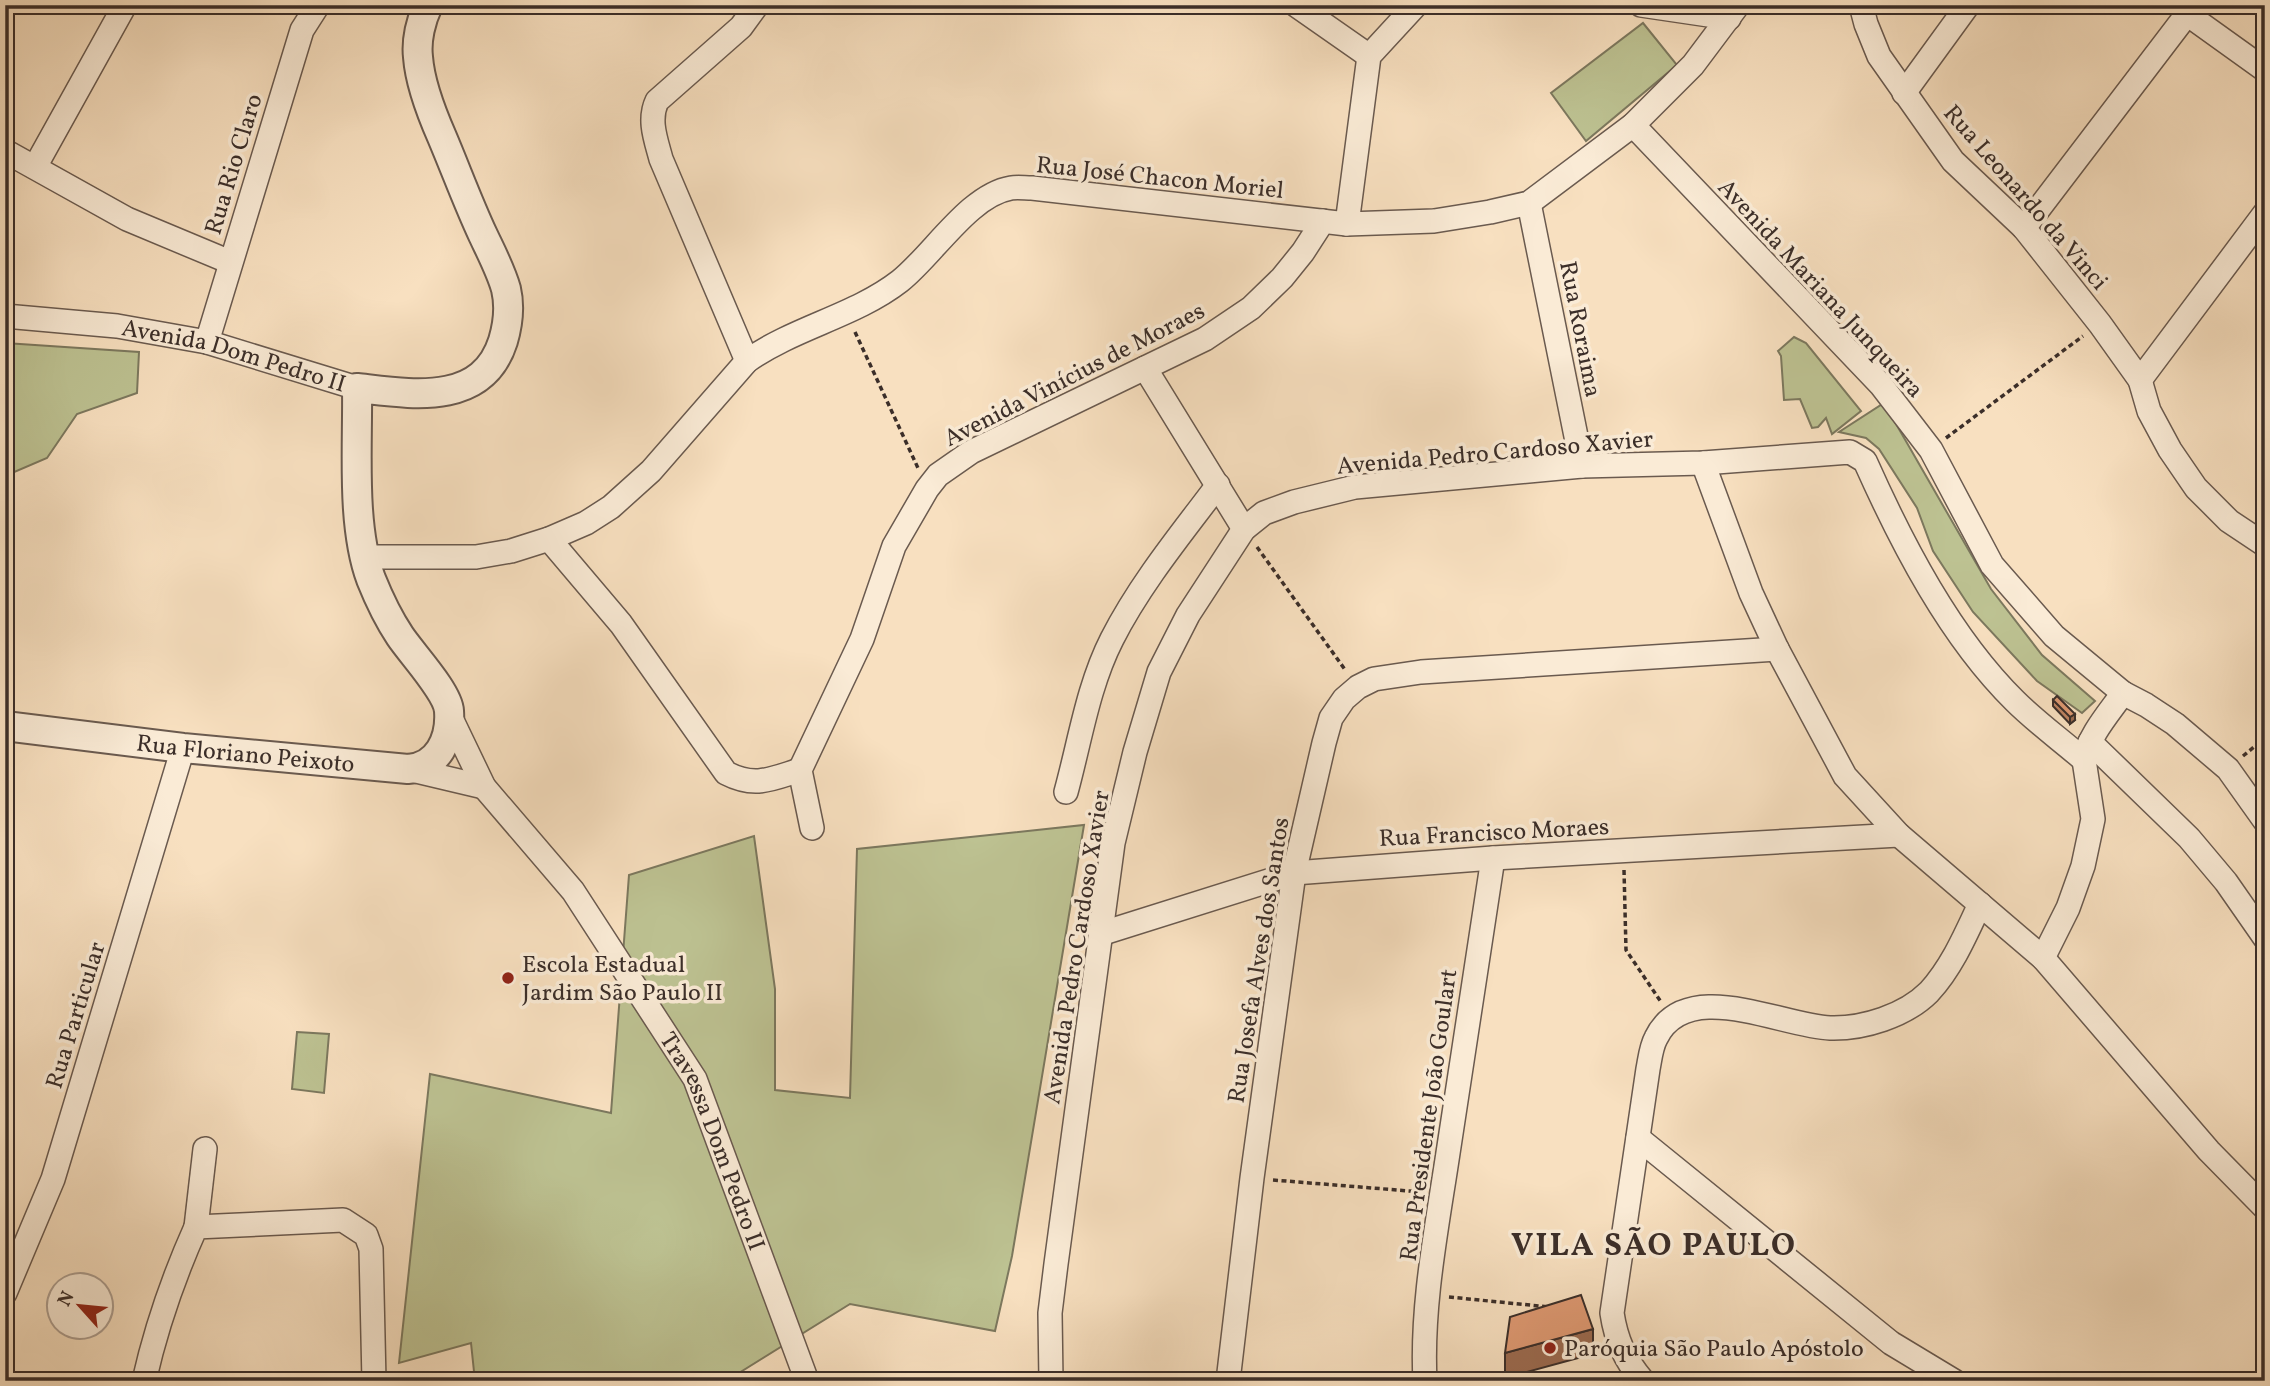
<svg xmlns="http://www.w3.org/2000/svg" width="2270" height="1386" font-family="Vollkorn,serif">
<style>
.green{fill:#bdc292;stroke:#7c785e;stroke-width:2}
.lines{fill:none;stroke-linecap:round;stroke-linejoin:round}
.minor-casing{stroke:#6a5a4f;stroke-width:26}
.tertiary-casing{stroke:#6a5a4f;stroke-width:32}
.path{stroke:#3b2e29;stroke-width:3.5;stroke-dasharray:5 3.5;stroke-linecap:butt}
.minor{stroke:#faebd6;stroke-width:23}
.tertiary{stroke:#faebd6;stroke-width:28}
.wall{fill:#be8361;stroke:#3b2e29;stroke-width:2}
.shaded-wall{fill:#9b6a4f;stroke:#3b2e29;stroke-width:2}
.building{fill:#dd9871;stroke:#3b2e29;stroke-width:2}
.poi-dot{fill:#8f2418;stroke:#faebd6;stroke-width:2.5}
.labels{text-anchor:middle;stroke-width:7;stroke-linejoin:round;paint-order:stroke}
.street-label{font-size:24px;fill:#3b2e29;stroke:#faebd6}
.poi-label{font-size:24px;fill:#3b2e29;stroke:#faebd6;text-anchor:start}
.district-label{font-size:32px;font-weight:bold;letter-spacing:2px;fill:#3b2e29;stroke:#faebd6}
</style>
<rect width="100%" height="100%" fill="#f8e0c0"/>
<filter id="stains"><feTurbulence type="fractalNoise" baseFrequency=".00286" numOctaves="4"/><feColorMatrix values="0 0 0 0 .2 0 0 0 0 .09 0 0 0 0 .02 0 0 0 .5 -.17"/></filter>
<radialGradient id="worn" r=".72"><stop offset=".6" stop-color="#630" stop-opacity="0"/><stop offset="1" stop-color="#630" stop-opacity=".3"/></radialGradient>
<!-- green -->
<path class="green" d="M1643 23 1677 65 1586 141 1551 93Z
M1794 337 1806 343 1861 411 1832 434 1826 418 1818 427 1812 428 1800 399 1784 400 1781 356 1778 351Z
M5 343 139 352 137 393 77 414 47 458 12 473H5Z
M1884 403 1991 589 2042 655 2095 701 2082 713 2037 681 1973 612 1933 551 1917 508 1879 449 1866 438 1839 432Z
M1084 825 1012 1256 995 1331 850 1304 726 1381H475L471 1343 399 1363 430 1074 611 1113 629 875 754 836 775 989V1090L850 1098 857 849Z
M297 1032 329 1034 324 1093 292 1089Z"/>
<g class="lines">
<!-- minor casing -->
<g class="minor-casing">
<g id="minor">
<path d="M1296 5 1369 56"/>
<path d="M1641 5 1729 18"/>
<path d="M1861 5 1866 24 1879 56 1953 161 2024 228 2100 324 2140 380 2149 411 2170 450 2196 488 2229 521 2265 545"/>
<path d="M2187 14 2265 70"/>
<path d="M1904 93 1968 5"/>
<path d="M1633 125 1881 385 1931 450 1992 565 2054 636 2123 693 2146 705 2175 724 2228 769 2265 821"/>
<path d="M5 151 127 219 230 262"/>
<path d="M35 167 125 5"/>
<path d="M1529 203 1582 466"/>
<path d="M1347 224 1369 56 1416 5"/>
<path d="M2024 228 2194 5"/>
<path id="s1" d="M5 316 117 326 207 342 357 388"/>
<path d="M207 342 302 30 318 5"/>
<path d="M747 361 661 159C656 140 648 120 657 101L741 27 757 5"/>
<path d="M1145 368 1244 529"/>
<path d="M2140 380 2265 213"/>
<path d="M1703 463 1751 593 1777 649 1845 776 1899 835 2043 958 2209 1151 2265 1208"/>
<path d="M549 539 621 624 726 773C755 788 771 779 800 770"/>
<path d="M364 557H476L511 551 549 539 586 523 611 507 651 471 747 361C795 327 855 316 900 281 933 255 969 195 1011 188 1017 187 1025 188 1032 188L1347 224 1434 221 1490 212 1529 203 1633 125 1693 65 1738 5"/>
<path id="s2" d="M449 714 484 787 573 891 695 1079 807 1381"/>
<path d="M2090 742 2189 838 2226 882 2265 938"/>
<path d="M408 769 484 787"/>
<path d="M1066 792C1080 741 1088 686 1112 639 1140 584 1181 534 1218 485"/>
<path d="M812 828 800 770 862 639 894 546 927 489 938 475 971 452 1205 339 1251 308 1282 278 1303 252 1323 221"/>
<path d="M1100 934 1294 873 1493 858 1899 835"/>
<path d="M2043 958 2068 908 2083 866 2093 819 2084 760C2089 735 2109 713 2123 693"/>
<path d="M1638 1138 1891 1343 1954 1381"/>
<path d="M196 1227 205 1149"/>
<path d="M5 1293 53 1179 183 748"/>
<path d="M144 1381C156 1328 174 1276 196 1227L343 1220 366 1235 371 1249 374 1381"/>
<path d="M1051 1381 1050 1313 1056 1264 1113 843 1135 752 1159 672 1188 615 1244 529 1264 513 1294 502 1355 487 1582 466 1703 463 1850 452 1865 461C1902 544 1950 637 2015 701 2036 722 2061 740 2084 760"/>
<path d="M1228 1381 1252 1178 1294 873 1324 743 1331 718 1344 699 1358 687 1374 679 1421 672 1777 649"/>
<path d="M1425 1381C1421 1306 1437 1227 1448 1153 1463 1055 1478 956 1493 858"/>
<path d="M1643 1381C1625 1360 1616 1340 1612 1313L1648 1069C1650 1059 1651 1047 1656 1038 1686 976 1781 1026 1830 1028 1863 1029 1905 1016 1929 992 1952 967 1966 934 1980 904"/>
</g>
</g>
<!-- tertiary casing -->
<g class="tertiary-casing">
<g id="tertiary">
<path id="s3" d="M5 726 183 748 408 769C438 767 451 739 449 711 448 692 412 654 400 636 388 618 379 599 371 579 351 525 358 446 357 388 411 394 482 407 503 341 508 324 510 306 506 289 501 271 491 252 483 235 468 203 456 170 442 137 431 112 420 84 418 57 416 40 421 20 428 5"/>
</g>
</g>
<!-- path -->
<path class="path" d="M855 332 918 468
M1946 438 2083 336
M1257 547 1346 671
M2243 756 2265 738
M1624 870 1626 950 1661 1002
M1273 1180 1422 1192
M1449 1297 1549 1307"/>
<!-- minor -->
<use href="#minor" class="minor"/>
<!-- tertiary -->
<use href="#tertiary" class="tertiary"/>
</g>
<!-- wall -->
<path class="wall" d="M2053 700 2075 720 2070 724 2053 706Z"/>
<!-- shaded-wall -->
<path class="shaded-wall" d="M2075 714V720L2070 724V717Z
M1593 1329V1354L1505 1378V1353Z"/>
<!-- building -->
<path class="building" d="M2057 696 2075 714 2070 717 2053 700Z
M1581 1295 1593 1329 1505 1353 1510 1317Z"/>
<!-- markers -->
<g class="poi-dot">
<circle cx="508" cy="978" r="7"/>
<circle cx="1550" cy="1348" r="7"/>
</g>
<g class="labels">
<!-- street labels -->
<g class="street-label">
<text transform="translate(233 164) rotate(-73)" y="8">Rua Rio Claro</text>
<text transform="translate(1160 177) rotate(6)" y="8">Rua José Chacon Moriel</text>
<text transform="translate(2026 197) rotate(49)" y="8">Rua Leonardo da Vinci</text>
<text transform="translate(1821 288) rotate(47)" y="8">Avenida Mariana Junqueira</text>
<text transform="translate(1581 329) rotate(79)" y="8">Rua Roraima</text>
<text dy="8" stroke="none"><textPath href="#s1" startOffset="233">Avenida Dom Pedro II</textPath></text>
<text transform="translate(1074 374) rotate(-27)" y="8">Avenida Vinícius de Moraes</text>
<text transform="translate(1495 452) rotate(-5)" y="8">Avenida Pedro Cardoso Xavier</text>
<text dy="8" stroke="none"><textPath href="#s3" startOffset="242">Rua Floriano Peixoto</textPath></text>
<text transform="translate(1494 832) rotate(-3)" y="8">Rua Francisco Moraes</text>
<text transform="translate(1076 947) rotate(-81)" y="8">Avenida Pedro Cardoso Xavier</text>
<text transform="translate(1258 960) rotate(-81)" y="8">Rua Josefa Alves dos Santos</text>
<text transform="translate(75 1015) rotate(-73)" y="8">Rua Particular</text>
<text transform="translate(1428 1115) rotate(-82)" y="8">Rua Presidente João Goulart</text>
<text dy="8" stroke="none"><textPath href="#s2" startOffset="506">Travessa Dom Pedro II</textPath></text>
</g>
<!-- poi labels -->
<g class="poi-label">
<text x="522" y="972">Escola Estadual<tspan x="522" dy="28">Jardim São Paulo II</tspan></text>
<text x="1564" y="1356">Paróquia São Paulo Apóstolo</text>
</g>
<!-- district labels -->
<g class="district-label">
<text x="1654" y="1255">VILA SÃO PAULO</text>
</g>
</g>
<!-- margin -->
<rect width="2270" height="1386" fill="none" stroke="#f8e0c0" stroke-width="28"/>
<rect x="7" y="7" width="2256" height="1372" fill="none" stroke="#3b2e29" stroke-width="3.5"/>
<rect x="14" y="14" width="2242" height="1358" fill="none" stroke="#3b2e29" stroke-width="2"/>
<!-- north arrow -->
<g transform="translate(80 1306) rotate(297)"><circle r="33" fill="#faebd6" stroke="#ae9f91" stroke-width="2"/>
<path d="M0-5L12 26L0 18L-12 26Z" fill="#8f2418"/>
<text y="-10" font-size="19" font-weight="bold" text-anchor="middle" fill="#3b2e29">N</text>
</g>
<rect width="100%" height="100%" filter="url(#stains)"/>
<rect width="100%" height="100%" fill="url(#worn)"/>
</svg>
